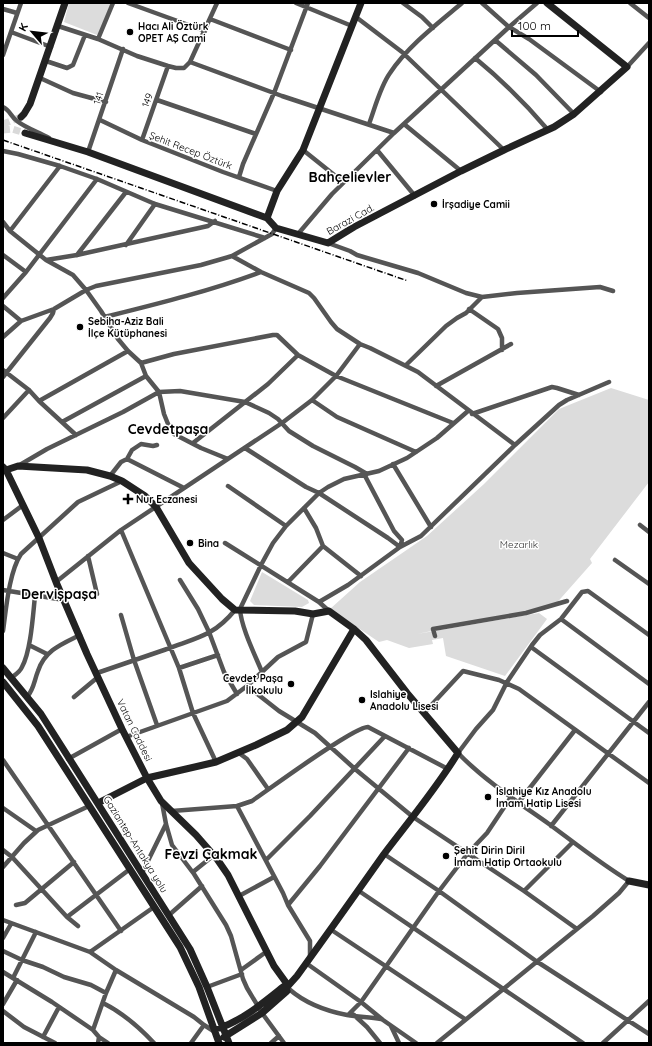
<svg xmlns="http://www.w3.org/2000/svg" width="652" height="1046" font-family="Quicksand,sans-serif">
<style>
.green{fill:#dcdcdc}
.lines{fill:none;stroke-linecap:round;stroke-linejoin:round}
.secondary-tunnel{stroke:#d9d9d9;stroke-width:7;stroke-dasharray:7 3.5;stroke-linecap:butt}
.street{stroke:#555;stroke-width:4.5}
.secondary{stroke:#222;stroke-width:7}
.rail{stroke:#000;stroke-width:1.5;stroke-dasharray:6 2 1 2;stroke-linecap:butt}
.poi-dot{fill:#000;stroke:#fff;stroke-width:1.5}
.labels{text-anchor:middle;stroke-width:3;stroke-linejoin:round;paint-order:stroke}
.poi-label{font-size:10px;font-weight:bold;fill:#000;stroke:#fff;text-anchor:start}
.street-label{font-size:10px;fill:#000;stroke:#fff}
.park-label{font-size:10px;fill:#333;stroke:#fff}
.district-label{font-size:14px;font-weight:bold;fill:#000;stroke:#fff}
</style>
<rect width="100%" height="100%" fill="#fff"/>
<!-- green -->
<path class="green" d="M69 3H111L99 33 97 35 64 22Z
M611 388 649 400V482L590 559 592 563 554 606 417 634 539 613 547 619 505 676 446 656 443 638 432 640 433 644 409 648 387 640 379 642 330 609 360 582 427 536 484 484 559 409Z
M262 572 308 600 309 603 302 607 254 605 250 601Z"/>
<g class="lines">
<!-- secondary-tunnel -->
<path class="secondary-tunnel" d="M3 124 21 117
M3 130 12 129 25 133"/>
<!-- street -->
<path class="street" d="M128 3 205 31
M296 3 352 26
M403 3 422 17 433 28
M482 3 509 27 529 39 601 92
M630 3 649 18
M3 9 17 13
M356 17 402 52 504 150
M210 19 291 50
M58 26 98 39 137 56 168 66 176 68H184L190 62 217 3
M11 32 51 47
M98 39 113 3
M495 40 536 75 574 114
M3 55 21 3
M475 58C503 81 525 103 548 130
M46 61 67 68 73 65 85 35
M190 62 282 96 394 133 509 27 537 3
M627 67 649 43
M40 78 73 93 106 102
M157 100 256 134
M3 107C10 110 11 117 17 121 26 128 38 132 49 138
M100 120 142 140 223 172 277 191
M369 124C375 108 380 87 390 73 408 46 437 24 462 3
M404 124 461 171
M142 140 168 66
M303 150 343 182
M377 150 415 196
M3 151 18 154 60 166 97 179 155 204 265 238
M88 152 123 49
M239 177 243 164 274 93 308 3
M3 222 10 231 46 260 73 275 86 290 101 311 118 339 128 351 141 363 146 376 159 392 164 414 168 424 174 434 201 448 228 459
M10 231 60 166
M298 234 332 194 394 133
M328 243 350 251 357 255 418 273 466 293 482 297
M126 245 155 204
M3 255 26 272
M77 255 126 192
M232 256 261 272 309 293 314 298 331 322 337 329 360 344 370 348 418 372 515 445
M46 260 77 255 208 226 215 221
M3 298 26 272 97 179
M3 306 21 321
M469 309 498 329 502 338V350
M105 317C157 304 210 291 261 272
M3 337 21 321 54 309 86 290 96 286 201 265 232 256 272 234 276 228
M141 363 174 354 273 335H277L298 355 336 376 453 423
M406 365 446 326 457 318 466 313 482 297 517 293 600 287 613 291
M3 370 29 390 39 401 76 435
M3 377 50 318 53 313 54 309
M436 386 511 344
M312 400 337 417 416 452
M39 401 128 351
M472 414 552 387 557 388 579 395
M3 418 29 390
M62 422 146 376
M193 443 268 384 298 355
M157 445 153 446 141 444 132 450 127 459 184 488
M245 448 306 487 319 493 388 538 400 547 402 540 394 531 364 474
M393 464 431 527
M18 466 47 449 123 412 159 392 180 391 245 402 269 413 278 419 289 431 313 446 355 467 367 474
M110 476 121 462 127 459
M228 486 286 526
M304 508 316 528 323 546 361 576
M3 520 23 505
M640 525 649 532
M121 530 179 668 193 713 216 762
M225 543 319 602 329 611
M3 553 18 559
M88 556 97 594
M615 560 649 584
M180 580 198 609 209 632 224 672 237 694
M56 582 121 530 282 423 312 400 336 376 360 344
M288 582 323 546
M3 590 64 600
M319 602 348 585 400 547 421 536 515 445 559 405 567 400 609 382
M121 615 134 660 157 725
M561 619 649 684
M3 631C6 610 9 572 21 554L78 502 122 481
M435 636 433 629 526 613 567 601
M29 645 47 654
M531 647 649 733
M179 668 218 655
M262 672C255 655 241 627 240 609L261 565 273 543 286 526 319 493 328 487 344 479 379 471 407 458 437 438 468 411
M97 673C120 665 143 657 167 649 196 638 214 636 235 610
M11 678C15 675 20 672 22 667 31 651 33 614 35 596
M247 686 279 711 315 733 355 769 413 817 524 891 577 929
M27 697C34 689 34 681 38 671 45 650 62 644 80 635
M74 697 98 677
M424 713 463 671 499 680 519 689 649 783
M126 737 227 701 247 686 278 657 306 642 313 614
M239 753 247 759 268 789
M68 759 122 729
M3 760 121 931
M162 803 166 824 172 845 194 874 226 925 231 936 243 979 247 988 262 1013 284 1043
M518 803 575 730
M237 806 283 893 288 905 310 941V957
M3 808 36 831
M172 811 237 806 252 801C268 790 355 726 368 727L448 769
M551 826 649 702
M3 850 12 857 67 917 78 926
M384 854 439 891 536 961 649 1034
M266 860 310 816 385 736
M3 867 24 843 38 830 89 806
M193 872 214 855
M142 873 166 824
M359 891 583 1043
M524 891 572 843
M239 896 274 877
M16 905 25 903 74 862
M288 905 320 866 409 748
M169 915 202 886
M67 917 130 869
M3 920 90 952 116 970 194 1017 204 1025 215 1032
M330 929 465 1019
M3 938 11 924
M3 951 22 960 43 967 64 977 91 985 106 993
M90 952 154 907
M306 963 361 1002 383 1020 416 1043
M241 970 266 952
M3 972 52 1002 93 1030
M13 978 36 932
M207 987 242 974
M289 989C305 1003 326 1011 347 1015 359 1017 370 1017 381 1019
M103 1003C123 1013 139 1027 154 1043
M3 1004 17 980
M3 1011 24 1027 55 1043
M348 1015 361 1002 439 891 468 853 487 833 511 797
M354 1015 367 1027 380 1043
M391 1026 399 1043
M43 1037 59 1007
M99 1037 108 1043
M98 1043 99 1037 93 1030 106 993 116 970
M191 1043 204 1025
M271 1043 279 1036
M437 1043 593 916 619 893 629 881C601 864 576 844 549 824 518 802 485 781 458 753L476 729 493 710 507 682 532 645 540 635 561 619 582 592 588 591 649 635
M603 1043 649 1001"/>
<!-- secondary -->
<path class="secondary" d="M21 117 24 114 30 104 65 3
M25 133 88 152 267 218 276 228 328 243 354 227 461 171 504 150 554 127 574 114 627 67 547 3
M267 218 277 191 303 150 361 3
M3 467 6 470 39 538 56 582 87 654 122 729 147 778 216 762 256 745 287 730 302 717 354 629
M6 470 18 466 87 470 110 476 122 481 145 496 156 507 189 563 222 599 235 610 295 611 313 614 329 611 354 629 366 640 407 693 458 753C436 789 409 821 384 854 355 895 326 936 297 976L288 986
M3 668 41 714 190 949 207 987 229 1043
M3 682 38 726 180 947 199 987 219 1043
M98 803 147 778 161 801 196 835 217 859 228 875 274 966 287 984
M629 881 649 885
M220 1028C244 1019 263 1003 283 987
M224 1037 262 1013 287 991"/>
<!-- rail -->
<path class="rail" d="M3 140 408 281"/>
</g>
<!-- markers -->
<g class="poi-dot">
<circle cx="130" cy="32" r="4"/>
<circle cx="434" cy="204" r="4"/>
<circle cx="80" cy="327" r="4"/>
<path d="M126 493h4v4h4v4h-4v4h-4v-4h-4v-4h4z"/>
<circle cx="190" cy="543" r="4"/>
<circle cx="291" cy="684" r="4"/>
<circle cx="362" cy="700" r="4"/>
<circle cx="488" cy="797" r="4"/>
<circle cx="446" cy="856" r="4"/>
</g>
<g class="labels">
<!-- poi labels -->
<g class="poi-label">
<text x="138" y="30">Hacı Ali Öztürk<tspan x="138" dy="12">OPET AŞ Cami</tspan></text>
<text x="442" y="208">İrşadiye Camii</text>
<text x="88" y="325">Sebiha-Aziz Bali<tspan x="88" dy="12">İlçe Kütüphanesi</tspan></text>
<text x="136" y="503">Nur Eczanesi</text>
<text x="198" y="547">Bina</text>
<text x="283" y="682" text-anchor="end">Cevdet Paşa<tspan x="283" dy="12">İlkokulu</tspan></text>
<text x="370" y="698">Islahiye<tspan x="370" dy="12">Anadolu Lisesi</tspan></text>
<text x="496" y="795">Islahiye Kız Anadolu<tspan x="496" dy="12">İmam Hatip Lisesi</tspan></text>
<text x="454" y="854">Şehit Dirin Diril<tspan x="454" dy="12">İmam Hatip Ortaokulu</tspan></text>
</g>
<!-- street labels -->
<g class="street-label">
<text transform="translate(98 98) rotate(-71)" y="4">141</text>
<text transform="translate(147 100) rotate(-70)" y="4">149</text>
<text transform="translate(191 150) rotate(21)" y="4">Şehit Recep Öztürk</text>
<text transform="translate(350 219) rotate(-29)" y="4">Barazi Cad.</text>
<text transform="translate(135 730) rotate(64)" y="4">Vatan Caddesi</text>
<text transform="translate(136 844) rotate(58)" y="4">Gaziantep-Antakya yolu</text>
</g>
<!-- park labels -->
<g class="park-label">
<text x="519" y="548">Mezarlık</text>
</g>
<!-- district labels -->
<g class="district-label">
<text x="350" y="182">Bahçelievler</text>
<text x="168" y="434">Cevdetpaşa</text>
<text x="59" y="599">Dervişpaşa</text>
<text x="211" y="859">Fevzi Çakmak</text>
</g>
</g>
<!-- border -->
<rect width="652" height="1046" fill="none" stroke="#000000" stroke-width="8"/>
<!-- north arrow -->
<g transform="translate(32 32) rotate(298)" stroke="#ffffff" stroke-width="3" paint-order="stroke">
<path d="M0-3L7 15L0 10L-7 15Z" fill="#000000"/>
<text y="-6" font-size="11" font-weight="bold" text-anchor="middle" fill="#000000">K</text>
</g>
<!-- scale -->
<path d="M512 30v6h66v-6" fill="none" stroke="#000000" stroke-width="2"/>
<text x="518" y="30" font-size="12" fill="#000000" stroke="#ffffff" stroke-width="3" paint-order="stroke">100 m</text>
</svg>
